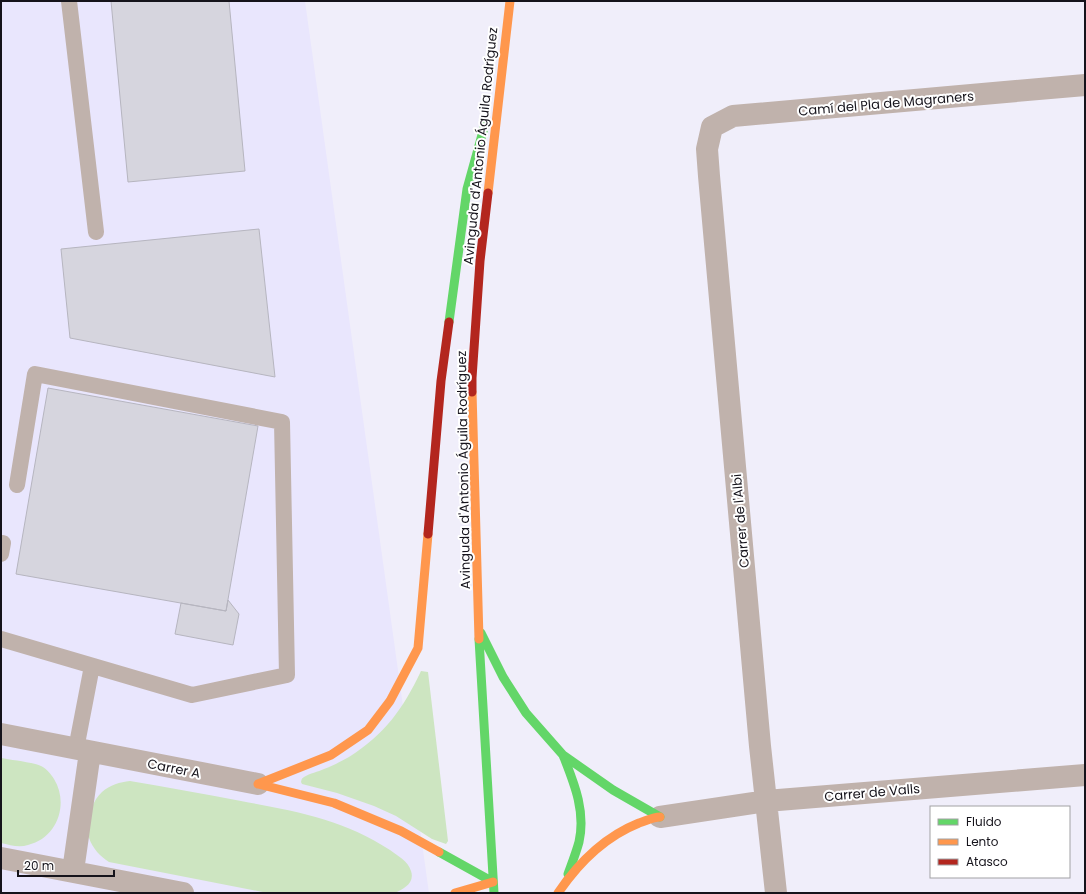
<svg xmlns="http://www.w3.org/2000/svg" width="1086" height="894" font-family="Poppins,sans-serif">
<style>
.built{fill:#e9e6fd}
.green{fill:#cde5c1}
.building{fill:#d6d5de;stroke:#b6b5bf}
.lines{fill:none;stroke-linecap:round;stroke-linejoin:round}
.lane{stroke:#c0b2ac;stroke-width:16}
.street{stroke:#c0b2ac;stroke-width:22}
.fast{stroke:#63d668;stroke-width:9}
.slow{stroke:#ff974d;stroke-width:9}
.jam{stroke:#b3261e;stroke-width:9}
.labels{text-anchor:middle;stroke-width:4;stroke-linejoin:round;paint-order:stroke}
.street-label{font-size:13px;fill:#15131b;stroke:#fff}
</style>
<rect width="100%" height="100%" fill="#f0eefa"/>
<!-- built -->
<path class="built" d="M1 1H305L429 893H1Z"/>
<!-- green -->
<path class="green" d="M421 671 428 672 448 841 446 844 432 839 396 816 374 806 337 793 302 784 301 782C302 779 301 779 304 777 310 773 318 772 324 769 333 766 341 761 349 757 385 734 403 709 421 671Z
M1 758C11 760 32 762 41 766 46 768 51 774 54 779 69 803 58 838 28 845 19 848 10 845 1 843Z
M130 781C167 787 204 794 241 801 295 811 343 819 390 850 398 856 408 861 411 871 415 883 404 889 395 893H268L109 862C100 856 93 849 89 838 84 825 91 802 102 792 110 785 120 782 130 781Z"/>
<!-- building -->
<path class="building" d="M111 1H229L245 171 128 182Z
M259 229 275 377 70 338 61 249Z
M48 388 258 426 226 611 16 574Z
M228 600 239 614 233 645 175 634 181 603 226 611Z"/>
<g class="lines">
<!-- lane -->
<path class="lane" d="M69 1 96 232
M1 554 3 543
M1 639 192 695 287 675 282 422 35 374 17 485
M76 749 92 666"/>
<!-- street -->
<path class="street" d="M1 734 258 784
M660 817 766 801 1085 775
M1 858 183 893
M73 871 90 752
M776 893 760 746 709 176 707 149 712 127 733 116 1085 85"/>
<!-- fast -->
<path class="fast" d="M449 322 467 189 485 124
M481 633 503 677 526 713 563 755 613 790 660 817
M479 639 494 893
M563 755C574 783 586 811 579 842 576 853 572 863 568 874
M439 852 493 882"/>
<!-- slow -->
<path class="slow" d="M488 193 510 1
M472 392 479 639
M258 784 331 755 368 730 390 701 418 648 428 534
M258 784 334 803 401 831 439 852
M455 893 493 882
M558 893C579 862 604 837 639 823 646 821 653 817 660 817"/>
<!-- jam -->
<path class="jam" d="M472 392V378L480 261 488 193
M428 534 441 381 449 322"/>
</g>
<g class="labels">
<!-- street labels -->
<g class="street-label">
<text transform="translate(886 103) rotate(-5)" y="5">Camí del Pla de Magraners</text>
<text transform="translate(480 146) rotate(-84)" y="5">Avinguda d'Antonio Águila Rodríguez</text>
<text transform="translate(463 470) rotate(-91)" y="5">Avinguda d'Antonio Águila Rodríguez</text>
<text transform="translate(740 521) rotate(-95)" y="5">Carrer de l'Albi</text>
<text transform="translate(174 768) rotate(11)" y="5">Carrer A</text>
<text transform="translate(872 792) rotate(-5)" y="5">Carrer de Valls</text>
</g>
</g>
<!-- border -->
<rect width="1086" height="894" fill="none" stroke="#15131b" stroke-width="4"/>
<!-- legend -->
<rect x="930" y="806" width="140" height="72" fill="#ffffff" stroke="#a1a1a4"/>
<rect x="938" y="819" width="20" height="6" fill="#63d668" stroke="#a1a1a4"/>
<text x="966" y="826" font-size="12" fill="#15131b">Fluido</text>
<rect x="938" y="839" width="20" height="6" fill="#ff974d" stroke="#a1a1a4"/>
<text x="966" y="846" font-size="12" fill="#15131b">Lento</text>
<rect x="938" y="859" width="20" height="6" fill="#b3261e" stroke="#a1a1a4"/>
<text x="966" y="866" font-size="12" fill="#15131b">Atasco</text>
<!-- scale -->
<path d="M18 870v6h96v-6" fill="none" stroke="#15131b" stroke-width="2"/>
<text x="24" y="870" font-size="12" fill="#15131b" stroke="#ffffff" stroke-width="3" paint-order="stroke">20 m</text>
</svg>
